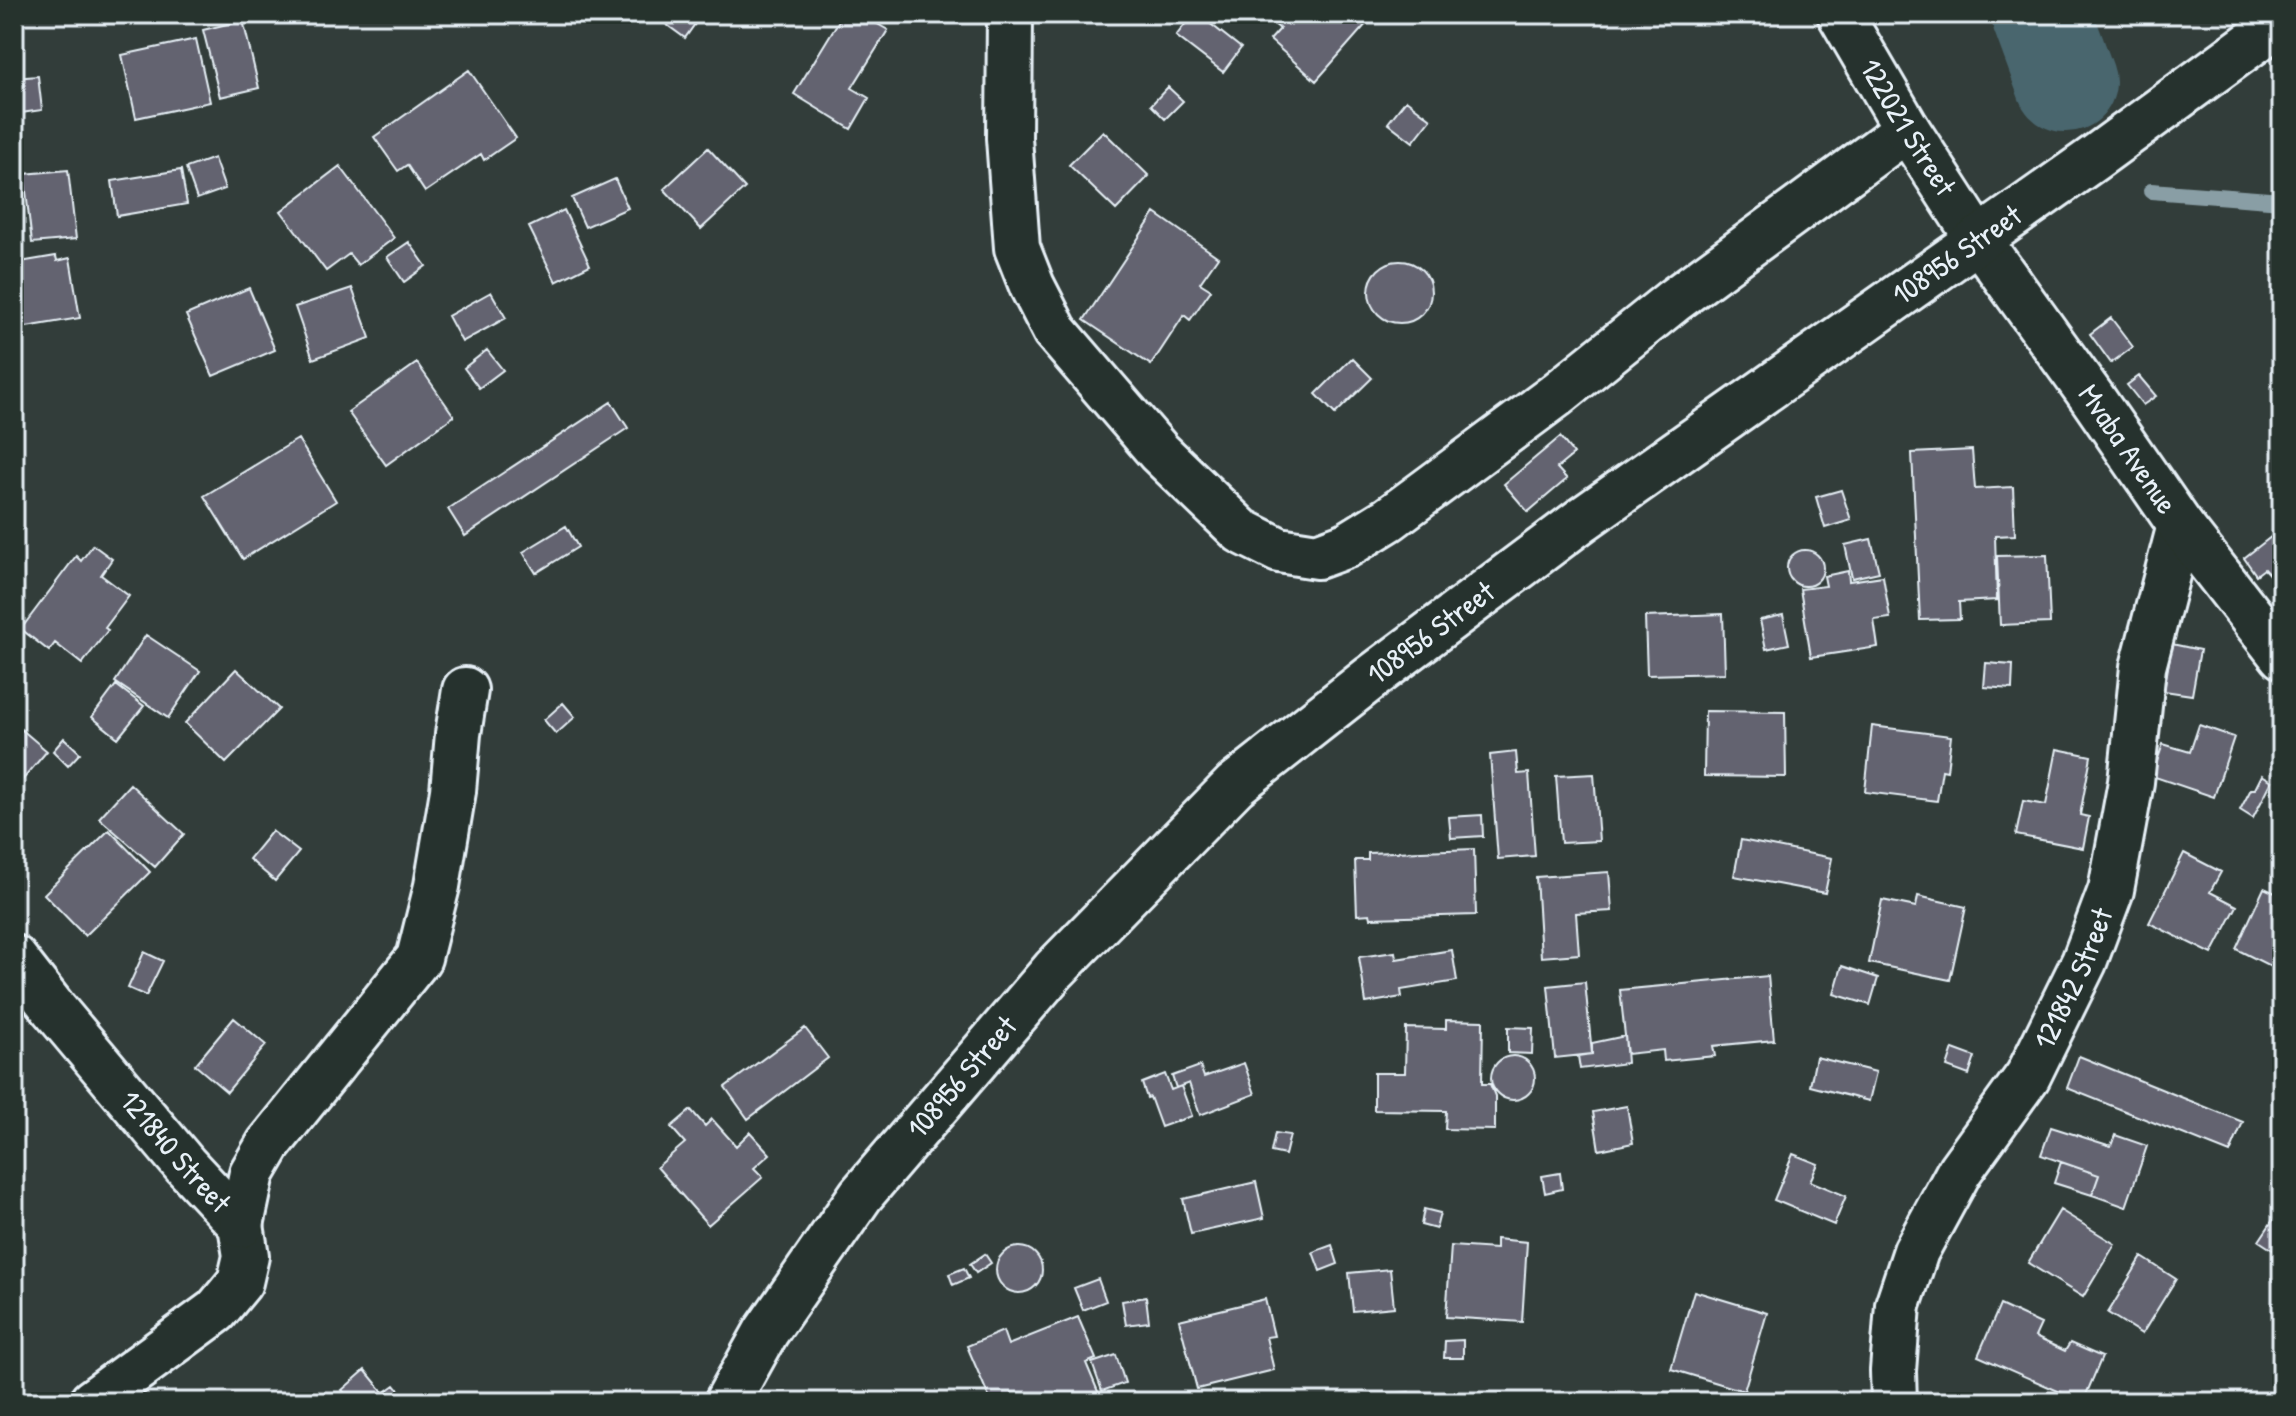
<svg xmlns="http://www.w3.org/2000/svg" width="2296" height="1416" font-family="'Patrick Hand',sans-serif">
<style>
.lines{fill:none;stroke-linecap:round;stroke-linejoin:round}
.stream{stroke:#899ea5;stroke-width:16}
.river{stroke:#49666e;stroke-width:100}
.building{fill:#63636f;stroke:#e8f1f8;stroke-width:2}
.street-casing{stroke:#e8f1f8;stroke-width:50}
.secondary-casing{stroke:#e8f1f8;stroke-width:50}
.street{stroke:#26332d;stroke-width:44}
.secondary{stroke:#26332d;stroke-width:44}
.labels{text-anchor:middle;stroke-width:6;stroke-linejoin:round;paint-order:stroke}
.street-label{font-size:30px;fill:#e8f1f8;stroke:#26332d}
</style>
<rect width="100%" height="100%" fill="#323d3a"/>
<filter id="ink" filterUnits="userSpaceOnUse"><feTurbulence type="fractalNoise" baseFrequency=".0125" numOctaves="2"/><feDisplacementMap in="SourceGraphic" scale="16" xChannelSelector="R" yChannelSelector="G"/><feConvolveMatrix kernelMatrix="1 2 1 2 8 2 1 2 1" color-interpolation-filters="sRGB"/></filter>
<g filter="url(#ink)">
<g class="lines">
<!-- stream -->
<path class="stream" d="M2151 191 2282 201"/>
<!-- river -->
<path class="river" d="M2041 14 2066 82"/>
</g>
<!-- building -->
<path class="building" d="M652 14H702L685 38Z
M843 14H860L888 30 852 88 869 98 851 129 794 94Z
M1193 14H1198L1241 48 1223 72 1176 36Z
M1278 14H1375L1316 81 1270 40 1280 29 1272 22Z
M243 20 259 88 220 97 203 30Z
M196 39 210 102 136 118 122 55Z
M469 70 516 138 484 160 481 154 425 192 407 165 398 171 374 137Z
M38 76 42 110 14 114V78Z
M1168 87 1183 101 1165 119 1151 105Z
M1406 100 1431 119 1413 142 1388 123Z
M1103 131 1149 176 1116 210 1069 165Z
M708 148 745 188 701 229 664 189Z
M214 158 225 189 197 199 186 168Z
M340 166 394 238 358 265 349 254 326 271 281 211Z
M68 170 76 239 32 243 24 174Z
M181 170 187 204 117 216 112 181Z
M615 179 628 208 585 227 572 198Z
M564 210 590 265 556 282 529 227Z
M1155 213 1218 257 1200 283 1211 290 1190 320 1184 315 1151 365 1084 320Z
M409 242 426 266 404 282 387 257Z
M56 256 57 261 70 258 80 318 14 329V263Z
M1369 292a31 31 0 1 1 62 0a31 31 0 1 1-62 0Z
M249 288 275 350 213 376 186 315Z
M352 288 370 338 313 359 295 307Z
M491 292 506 318 462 342 448 316Z
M2111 318 2133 347 2111 363 2090 334Z
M487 350 503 370 479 388 464 368Z
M1352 358 1372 378 1335 414 1316 394Z
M417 363 454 416 386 465 348 412Z
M2139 376 2156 396 2143 405 2127 385Z
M611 402 628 428 465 536 448 509Z
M1560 437 1574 454 1557 468 1567 479 1528 512 1504 484Z
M298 439 336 501 243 559 204 496Z
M1972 450 1975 489 2013 487 2015 535 1995 536 1997 600 1959 602 1960 619 1920 620 1912 453Z
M1841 490 1851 520 1825 528 1816 497Z
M566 526 578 547 536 573 523 552Z
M2281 529 2282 571 2272 578 2264 569 2256 575 2244 558Z
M1871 539 1879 572 1852 578 1845 545Z
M93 545 112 559 101 575 129 596 105 628 108 630 82 664 55 643 49 651 21 629 76 556 81 561Z
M1787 568a18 18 0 1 1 36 0a18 18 0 1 1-36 0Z
M2047 555 2050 623 2000 625 1997 556Z
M1848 571 1849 581 1883 576 1890 618 1874 620 1878 647 1811 657 1800 589 1826 586 1824 576Z
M1723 614 1725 673 1647 675 1645 617Z
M1783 615 1789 644 1766 649 1760 620Z
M146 635 200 671 168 718 115 682Z
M2172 644 2200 650 2192 695 2164 691Z
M1986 663 2013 665 2012 689 1984 687Z
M236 669 279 709 226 763 185 723Z
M116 685 144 706 118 738 92 717Z
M563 703 575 717 556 734 544 720Z
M1705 711 1785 712 1786 777 1704 776Z
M14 723 47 751 14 790Z
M2199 725 2234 737 2214 797 2152 776 2163 744 2190 752Z
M1872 726 1951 736 1947 771 1942 770 1937 801 1865 792Z
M64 738 80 753 68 766 53 751Z
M2057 749 2091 756 2080 815 2089 817 2083 848 2016 835 2023 801 2046 805Z
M1516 752 1518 774 1529 773 1535 856 1498 859 1490 755Z
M1594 774 1599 841 1561 843 1556 776Z
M2262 775 2272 781 2253 818 2240 810 2251 789H2255Z
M130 784 184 834 155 867 99 818Z
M1482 815 1483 836 1451 838 1449 817Z
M109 830 150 872 85 936 44 894Z
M272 831 299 852 275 881 249 859Z
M1741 840 1832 858 1825 893 1734 876Z
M1474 849 1476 915 1371 918 1370 914 1357 915 1355 860H1368V853Z
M2184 853 2221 872 2210 892 2237 906 2212 954 2149 923Z
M1609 872 1612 911 1576 913 1579 954 1541 957 1536 877Z
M2264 888 2282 896V972L2236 949Z
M1918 896 1966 907 1950 980 1869 963 1882 900 1916 907Z
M1452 950 1457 981 1401 990 1402 997 1366 1003 1359 957 1395 952 1396 959Z
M144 952 163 961 146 996 128 988Z
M1842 966 1878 978 1870 1005 1834 994Z
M1768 976 1774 1040 1713 1046 1715 1056 1664 1061 1663 1050 1627 1054 1620 990Z
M1585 982 1592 1054 1555 1058 1548 986Z
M234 1018 266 1045 227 1092 195 1065Z
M1446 1020 1483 1021 1482 1084H1490L1495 1096V1130L1445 1129 1446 1111 1374 1110V1073H1405L1406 1028 1446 1029Z
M1508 1027 1533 1028 1532 1054 1508 1053Z
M805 1028 828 1058 748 1119 725 1087Z
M1625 1036 1627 1063 1580 1069 1578 1056 1592 1054V1043Z
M1953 1049 1975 1057 1969 1075 1947 1067Z
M2079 1056 2243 1122 2230 1153 2067 1088Z
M1491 1078a22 22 0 1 1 44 0a22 22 0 1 1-44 0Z
M1816 1057 1876 1072 1869 1101 1810 1086Z
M1244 1063 1255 1094 1200 1115 1189 1083 1176 1088 1172 1076 1200 1066 1204 1077Z
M1165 1074 1171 1090 1181 1086 1192 1116 1161 1127 1150 1097 1147 1098 1142 1083Z
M1627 1106 1633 1143 1599 1150 1593 1112Z
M691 1110 705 1126 712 1119 736 1146 750 1132 770 1154 754 1168 763 1177 708 1225 657 1167 685 1143 671 1127Z
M2051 1127 2111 1146 2115 1135 2147 1146 2126 1207 2092 1195 2099 1175 2041 1155Z
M1275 1133 1290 1135 1285 1155 1271 1152Z
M1793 1154 1818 1164 1810 1181 1846 1196 1834 1225 1774 1200Z
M2061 1162 2099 1175 2092 1195 2054 1183Z
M1560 1173 1562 1189 1545 1193 1542 1176Z
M1256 1182 1264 1218 1191 1234 1183 1199Z
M2281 1208H2282V1256L2259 1241Z
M1424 1209 1440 1213 1436 1229 1421 1225Z
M2060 1210 2115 1244 2083 1297 2028 1263Z
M1496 1239 1527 1242 1522 1322 1446 1317 1451 1246 1496 1249Z
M1332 1245 1338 1264 1320 1271 1313 1252Z
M996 1270a23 23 0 1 1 46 0a23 23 0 1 1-46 0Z
M985 1254 991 1263 976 1273 970 1264Z
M2142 1257 2176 1279 2142 1334 2108 1313Z
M964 1268 969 1278 953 1285 949 1274Z
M1390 1269 1394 1307 1353 1311 1349 1273Z
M1098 1279 1106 1301 1083 1310 1074 1288Z
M1694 1291 1767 1313 1744 1391 1671 1369Z
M1146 1297 1149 1322 1126 1325 1122 1301Z
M1265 1299 1274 1336 1266 1337 1274 1370 1197 1389 1179 1320Z
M2000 1305 2041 1324 2035 1337 2065 1351 2070 1343 2102 1357 2083 1402 1978 1356Z
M1078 1317 1096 1359 1086 1363 1099 1394 1079 1402H991L967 1346 1003 1331 1008 1345Z
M1463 1340V1358H1444L1445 1341Z
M1116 1355 1125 1383 1102 1391 1092 1363Z
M365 1370 384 1393 395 1385 409 1402H352L342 1390Z
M1409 1392 1410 1402H1311V1400Z"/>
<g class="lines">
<!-- street casing -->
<g class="street-casing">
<g id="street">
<path d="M1010 14 1009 138 1017 248 1032 286 1055 331 1159 452 1241 531 1279 550 1317 556 1347 545 1389 519 1555 396 1673 301 1907 129"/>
<path id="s1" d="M1840 14 1907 129 1978 239"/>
<path id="s2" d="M14 958 53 1008 185 1165 241 1225 246 1256 240 1282 216 1311 92 1402"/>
<path d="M241 1225 252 1173 269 1144 419 958 437 886 453 791 458 734 465 690"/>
<path id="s3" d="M1894 1402 1893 1371 1898 1305 1916 1251 1960 1170 2028 1076 2084 962 2111 890 2131 782 2143 667 2180 525"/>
</g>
</g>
<!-- secondary casing -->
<g class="secondary-casing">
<g id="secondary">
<path id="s4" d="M1978 239 2091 396 2180 525 2282 656"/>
<path id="s5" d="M727 1402 766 1332 861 1195 1054 970 1235 785 1372 677 1583 519 2093 159 2282 21"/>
</g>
</g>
<!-- street -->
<use href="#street" class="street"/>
<!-- secondary -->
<use href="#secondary" class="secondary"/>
</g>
</g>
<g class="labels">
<!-- street labels -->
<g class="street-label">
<text dy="10" stroke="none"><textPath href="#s1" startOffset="132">122021 Street</textPath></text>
<text dy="10" stroke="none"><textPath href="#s5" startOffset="1698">108956 Street</textPath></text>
<text dy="10" stroke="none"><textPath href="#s4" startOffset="258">Mvaba Avenue</textPath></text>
<text dy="10" stroke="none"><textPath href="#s5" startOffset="1050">108956 Street</textPath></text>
<text dy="10" stroke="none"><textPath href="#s3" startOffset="470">121842 Street</textPath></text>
<text dy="10" stroke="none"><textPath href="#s5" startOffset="402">108956 Street</textPath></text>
<text dy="10" stroke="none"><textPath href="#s2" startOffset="252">121840 Street</textPath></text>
</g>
</g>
<!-- margin -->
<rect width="2296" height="1416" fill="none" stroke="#26332d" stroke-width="48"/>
<rect x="24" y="24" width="2248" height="1368" fill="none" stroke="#e8f1f8" stroke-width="3" filter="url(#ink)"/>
</svg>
